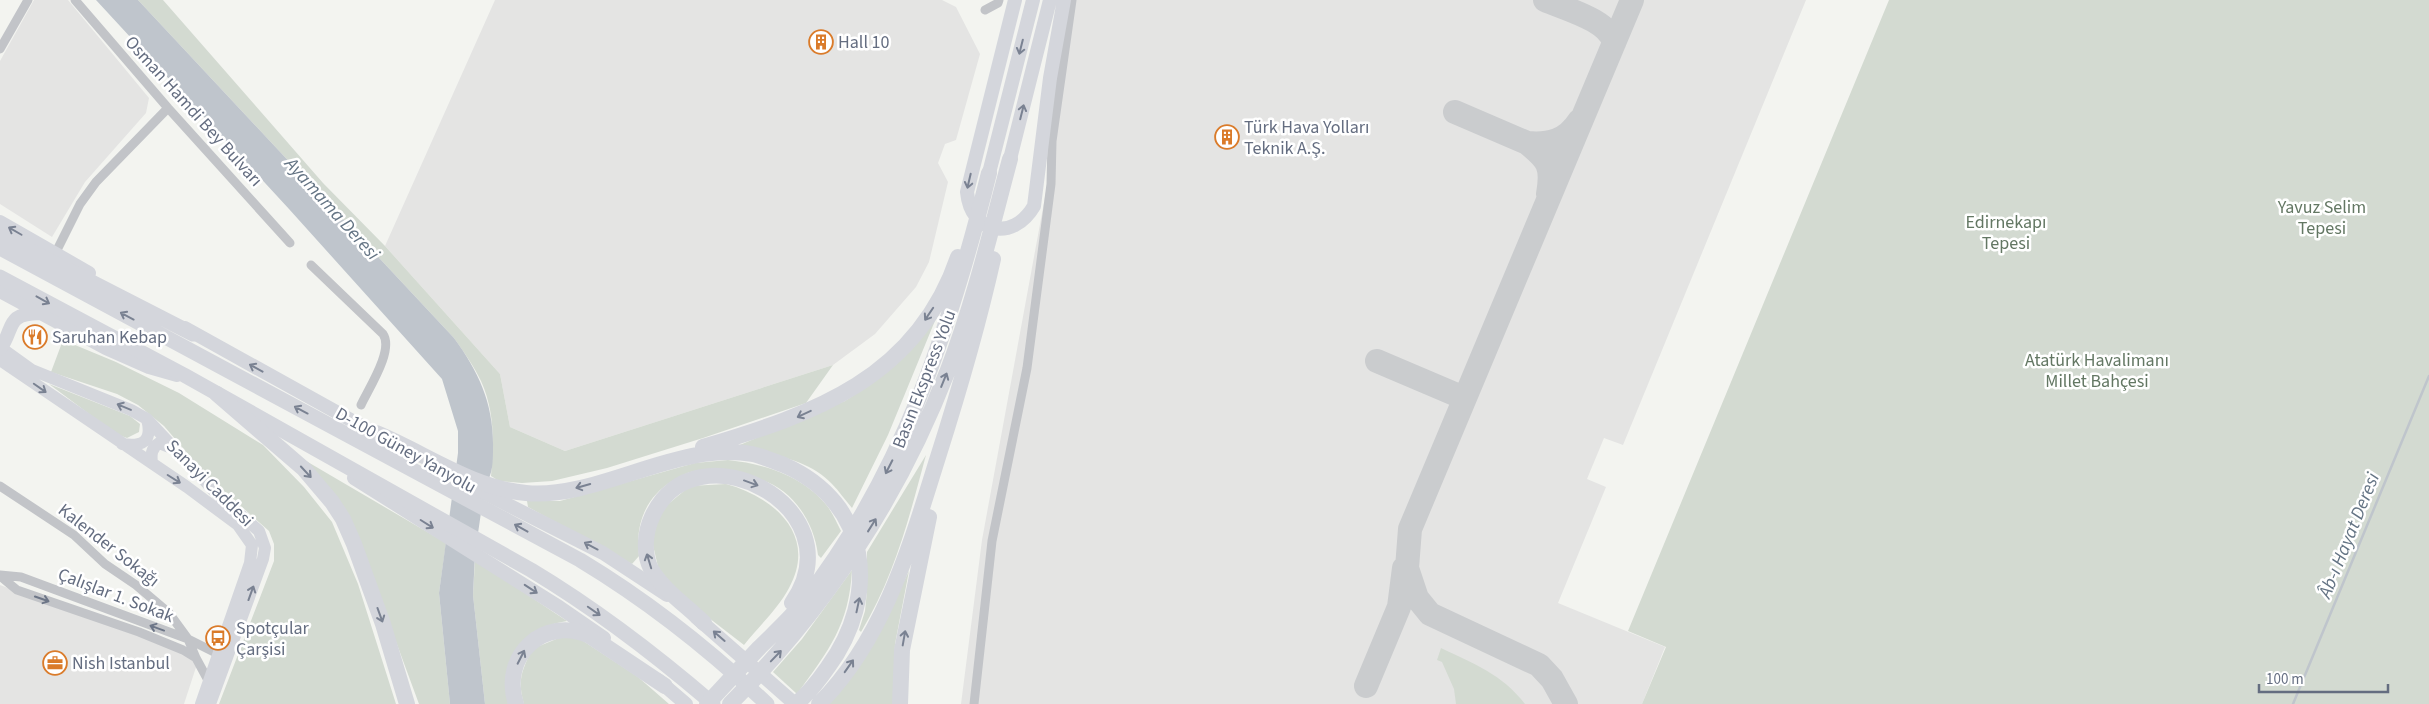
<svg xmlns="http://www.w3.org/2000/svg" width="2429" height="704" font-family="'Source Sans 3',sans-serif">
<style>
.built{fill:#e4e4e3}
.green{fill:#d3dad1}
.water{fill:#bfc5cc}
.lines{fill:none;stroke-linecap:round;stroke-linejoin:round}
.stream{stroke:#bfc5cc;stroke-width:2.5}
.taxiway{stroke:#caccce;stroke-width:24}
.minor{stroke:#c2c4c8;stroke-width:9}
.secondary{stroke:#d4d6dc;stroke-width:12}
.primary{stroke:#d4d6dc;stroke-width:14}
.trunk{stroke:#d4d6dc;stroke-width:15}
.motorway{stroke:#d4d6dc;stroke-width:16}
.oneway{stroke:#7a8292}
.oneway2{stroke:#6d7687}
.labels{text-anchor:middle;stroke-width:5;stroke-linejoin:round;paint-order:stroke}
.poi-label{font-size:18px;fill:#646d80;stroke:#fff;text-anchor:start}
.street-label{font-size:18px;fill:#646d80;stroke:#fff}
.park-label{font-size:18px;fill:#637763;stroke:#fff}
.water-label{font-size:19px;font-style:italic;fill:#647484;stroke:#fff}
</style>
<rect width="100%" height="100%" fill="#f3f4f0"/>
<!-- built -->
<path class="built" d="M34 0H68L149 98 146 113 85 182 52 237 0 204V61Z
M495 0H942L956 7 980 54 956 140 945 144 938 163 948 182 929 262 916 287 875 334 833 365 565 451 510 427 500 374 385 246Z
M1068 0H1806L1623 445 1604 438 1587 479 1606 487 1558 603 1665 647 1642 704H961L982 540 1047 186Z
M0 585 199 658 184 704H0Z"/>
<!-- green -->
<path class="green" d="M138 0H163L323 183 385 246 500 374 510 427 565 451 833 365 806 403 703 438 607 468 552 481 522 483 499 481 491 476C494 443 495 412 481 381 474 366 463 351 454 338Z
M1889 0H2429V704H1642L1666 647 1628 631Z
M939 311 888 435 852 508C845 500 839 491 832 484 807 458 768 454 735 447L845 401 872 383Z
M63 340 116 362 179 393 263 445 304 487 332 522 358 584 396 704H219L274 561V544L269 531 206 475 164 426 138 405 117 394 51 372Z
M49 384 130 416 140 424 139 432 127 438 116 434Z
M926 455C909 518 895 575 861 632L859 630 865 611 867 591V552Z
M301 458 446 543 439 593 450 704H419L350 517Z
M728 460C765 464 804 476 828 507 833 514 837 523 841 531L821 558 818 555C814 520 790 485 754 478 745 476 736 476 727 475 717 473 707 471 697 471 689 471 679 477 672 481 645 498 635 525 639 556L632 564 528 507 527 501H560L695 463Z
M726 484C774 497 818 535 789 588 778 609 758 627 744 645L674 591 659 571 652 541 661 510 690 486Z
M475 560 567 621C511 631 516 656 510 704H485L473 595Z
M852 570C849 625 829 650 797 694L773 672 802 639Z
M909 571 895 644 893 704H826L869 651Z
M571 633 638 677 669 704H524C517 680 522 671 532 649Z
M1441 648C1474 664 1502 674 1525 704H1456L1454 689 1442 662 1437 660Z"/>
<!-- water -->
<path class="water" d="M96 0H138L454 338C479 372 494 405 493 448 493 461 493 474 485 485L475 554 473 595 485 704H450L439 593 458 453V431L442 379 289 209Z"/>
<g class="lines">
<!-- stream -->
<path class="stream" d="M2293 704 2429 376"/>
<!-- taxiway -->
<path class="taxiway" d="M1545 0C1565 9 1609 20 1614 43
M1455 112 1541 149
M1548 194C1553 166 1548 160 1527 143 1549 145 1566 141 1579 121
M1377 361 1464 398
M1366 686 1399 607 1404 568
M1566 704 1552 679 1539 665 1430 614 1417 598 1407 568 1410 529 1632 0"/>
<!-- minor -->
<path class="minor" d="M75 0 168 108 290 243
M985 10 998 3 999 0
M0 49 28 0
M55 254 80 204 96 182 168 108
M311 265 383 334C394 350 369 388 361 405
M0 486 74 535 105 564 136 585 169 613 188 639 196 658
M0 575 21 577 188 639 218 654
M0 576 17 590 139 632 183 650 196 658 209 682
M974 704 992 541 1027 368 1051 184 1052 141 1072 0"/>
<!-- secondary -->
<path class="secondary" d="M0 347 32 370 131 410 147 419 216 493 259 531 265 548 263 559 210 704
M0 360 187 487 238 525 252 545 250 563 201 704
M122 444C142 447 153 442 147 419
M152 463C151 455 151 448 159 443L174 449"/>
<!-- primary -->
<path class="primary" d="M1015 0 967 192C971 234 1013 242 1034 206L1050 78 1064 0
M1010 159 1050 0
M989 173 1033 0
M0 222 89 273
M0 291 106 348 149 367 177 375
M185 328 385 439
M0 349C15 328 5 314 39 313
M354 478 559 607 604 638
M461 481 603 553 667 595
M696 617 795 704
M658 680 686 704"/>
<!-- trunk -->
<path class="trunk" d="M0 235 193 334
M0 248 580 560C648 601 709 649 767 704
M0 277 184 375 531 570C596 609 656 655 713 704"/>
<!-- motorway -->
<path class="motorway" d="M217 394 304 469 332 502 343 519 354 544 383 624 407 704
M376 433C425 453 472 488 526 493 597 500 679 440 752 454 762 456 774 461 784 465 871 503 880 596 828 667 819 680 808 694 796 704
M703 447C814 414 917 378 958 257
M704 623C687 606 663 590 651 569 643 553 645 532 652 517 693 423 859 506 792 603
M516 704C500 656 544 615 590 636L665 686
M707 704C724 686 741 667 758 649 774 633 791 618 805 600 903 474 951 325 989 173
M730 704C826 608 899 497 948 370 974 302 991 230 1010 159
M819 704C885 638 911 543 938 457 959 391 978 326 993 259
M900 704 902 650 929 517"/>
</g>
<!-- one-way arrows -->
<defs><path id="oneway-shaft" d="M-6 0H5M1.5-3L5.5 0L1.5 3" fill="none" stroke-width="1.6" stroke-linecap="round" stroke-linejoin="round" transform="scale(1.25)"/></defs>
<g class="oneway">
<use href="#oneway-shaft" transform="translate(1021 47) rotate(104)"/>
<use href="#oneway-shaft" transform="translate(1022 112) rotate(-76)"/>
<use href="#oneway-shaft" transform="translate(969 181) rotate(103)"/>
<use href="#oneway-shaft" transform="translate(15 231) rotate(-150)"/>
<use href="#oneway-shaft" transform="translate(43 300) rotate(29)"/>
<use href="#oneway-shaft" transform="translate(929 314) rotate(124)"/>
<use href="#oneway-shaft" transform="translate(127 316) rotate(-152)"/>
<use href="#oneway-shaft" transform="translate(256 368) rotate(-151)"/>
<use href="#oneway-shaft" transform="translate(944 380) rotate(-68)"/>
<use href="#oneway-shaft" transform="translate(40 388) rotate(35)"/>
<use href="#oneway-shaft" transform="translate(124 407) rotate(-157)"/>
<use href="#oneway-shaft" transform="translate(301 410) rotate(-152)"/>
<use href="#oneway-shaft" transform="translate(804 414) rotate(155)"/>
<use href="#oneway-shaft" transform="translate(889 467) rotate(117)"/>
<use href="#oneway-shaft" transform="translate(306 472) rotate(47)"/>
<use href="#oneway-shaft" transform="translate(174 479) rotate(32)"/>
<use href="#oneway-shaft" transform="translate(751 483) rotate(20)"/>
<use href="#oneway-shaft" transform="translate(583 486) rotate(164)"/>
<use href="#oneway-shaft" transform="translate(427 524) rotate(32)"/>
<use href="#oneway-shaft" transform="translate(872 525) rotate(-58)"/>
<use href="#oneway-shaft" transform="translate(521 528) rotate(-151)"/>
<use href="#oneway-shaft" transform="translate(591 546) rotate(-152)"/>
<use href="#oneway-shaft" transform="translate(649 561) rotate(-107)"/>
<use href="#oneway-shaft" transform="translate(531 589) rotate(33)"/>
<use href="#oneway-shaft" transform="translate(251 593) rotate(-70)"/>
<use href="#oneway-shaft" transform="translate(858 605) rotate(-78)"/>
<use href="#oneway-shaft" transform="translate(594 611) rotate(35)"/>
<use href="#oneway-shaft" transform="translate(380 615) rotate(70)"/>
<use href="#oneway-shaft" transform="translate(719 636) rotate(-139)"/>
<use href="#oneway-shaft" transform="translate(904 638) rotate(-80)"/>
<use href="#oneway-shaft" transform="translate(776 656) rotate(-46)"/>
<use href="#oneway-shaft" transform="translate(521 657) rotate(-63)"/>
<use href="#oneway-shaft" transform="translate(849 666) rotate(-55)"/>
</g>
<g class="oneway2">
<use href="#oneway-shaft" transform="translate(42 599) rotate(19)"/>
<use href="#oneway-shaft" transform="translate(157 628) rotate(-160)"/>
</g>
<!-- icons -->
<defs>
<g id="building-ring" transform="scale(1.25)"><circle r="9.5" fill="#fff" stroke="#da7b2a" stroke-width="1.5"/><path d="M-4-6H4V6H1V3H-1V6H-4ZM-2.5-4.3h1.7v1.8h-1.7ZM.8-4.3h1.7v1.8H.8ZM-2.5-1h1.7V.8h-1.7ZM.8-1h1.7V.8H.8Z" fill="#da7b2a"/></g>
<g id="restaurant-ring" transform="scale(1.25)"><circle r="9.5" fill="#fff" stroke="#da7b2a" stroke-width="1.5"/><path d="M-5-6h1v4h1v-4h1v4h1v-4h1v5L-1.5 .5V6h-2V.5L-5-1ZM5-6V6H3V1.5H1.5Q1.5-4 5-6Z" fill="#da7b2a"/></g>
<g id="bus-ring" transform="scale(1.25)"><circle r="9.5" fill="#fff" stroke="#da7b2a" stroke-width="1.5"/><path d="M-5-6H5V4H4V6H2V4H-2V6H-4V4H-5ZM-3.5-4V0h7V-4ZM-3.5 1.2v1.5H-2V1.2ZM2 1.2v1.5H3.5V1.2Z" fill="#da7b2a"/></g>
<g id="office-ring" transform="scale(1.25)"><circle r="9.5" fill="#fff" stroke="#da7b2a" stroke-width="1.5"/><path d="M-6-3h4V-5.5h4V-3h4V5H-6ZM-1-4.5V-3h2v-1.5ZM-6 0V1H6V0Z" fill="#da7b2a"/></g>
</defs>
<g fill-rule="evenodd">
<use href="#building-ring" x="821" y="42"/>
<use href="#building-ring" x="1227" y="137"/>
<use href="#restaurant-ring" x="35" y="337"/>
<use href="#bus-ring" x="218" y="638"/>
<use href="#office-ring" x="55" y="663"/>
</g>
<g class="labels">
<!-- poi labels -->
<g class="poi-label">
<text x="838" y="48">Hall 10</text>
<text x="1244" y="133">Türk Hava Yolları<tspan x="1244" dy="21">Teknik A.Ş.</tspan></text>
<text x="52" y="343">Saruhan Kebap</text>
<text x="236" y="634">Spotçular<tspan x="236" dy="21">Çarşisi</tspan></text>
<text x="72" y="669">Nish Istanbul</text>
</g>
<!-- street labels -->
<g class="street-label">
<text transform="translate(194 111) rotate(48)" y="6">Osman Hamdi Bey Bulvarı</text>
<text transform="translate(924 379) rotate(-69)" y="6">Basın Ekspress Yolu</text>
<text transform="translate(406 450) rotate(29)" y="6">D-100 Güney Yanyolu</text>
<text transform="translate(210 483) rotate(45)" y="6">Sanayi Caddesi</text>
<text transform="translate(109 545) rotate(38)" y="6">Kalender Sokağı</text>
<text transform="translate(116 595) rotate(21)" y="6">Çalışlar 1. Sokak</text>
</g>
<!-- park labels -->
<g class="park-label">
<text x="2322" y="213">Yavuz Selim<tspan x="2322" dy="21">Tepesi</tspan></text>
<text x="2006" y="228">Edirnekapı<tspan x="2006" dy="21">Tepesi</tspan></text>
<text x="2097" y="366">Atatürk Havalimanı<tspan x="2097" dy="21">Millet Bahçesi</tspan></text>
</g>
<!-- water labels -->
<g class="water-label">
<text transform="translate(333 208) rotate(48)" y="7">Ayamama Deresi</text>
<text transform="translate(2348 535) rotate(-68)" y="7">Âb-ı Hayat Deresi</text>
</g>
</g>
<!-- scale -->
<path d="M2259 684v8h129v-8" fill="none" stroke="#646d80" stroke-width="2.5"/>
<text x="2266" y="684" font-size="15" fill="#646d80" stroke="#ffffff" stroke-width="4" paint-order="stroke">100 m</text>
</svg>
